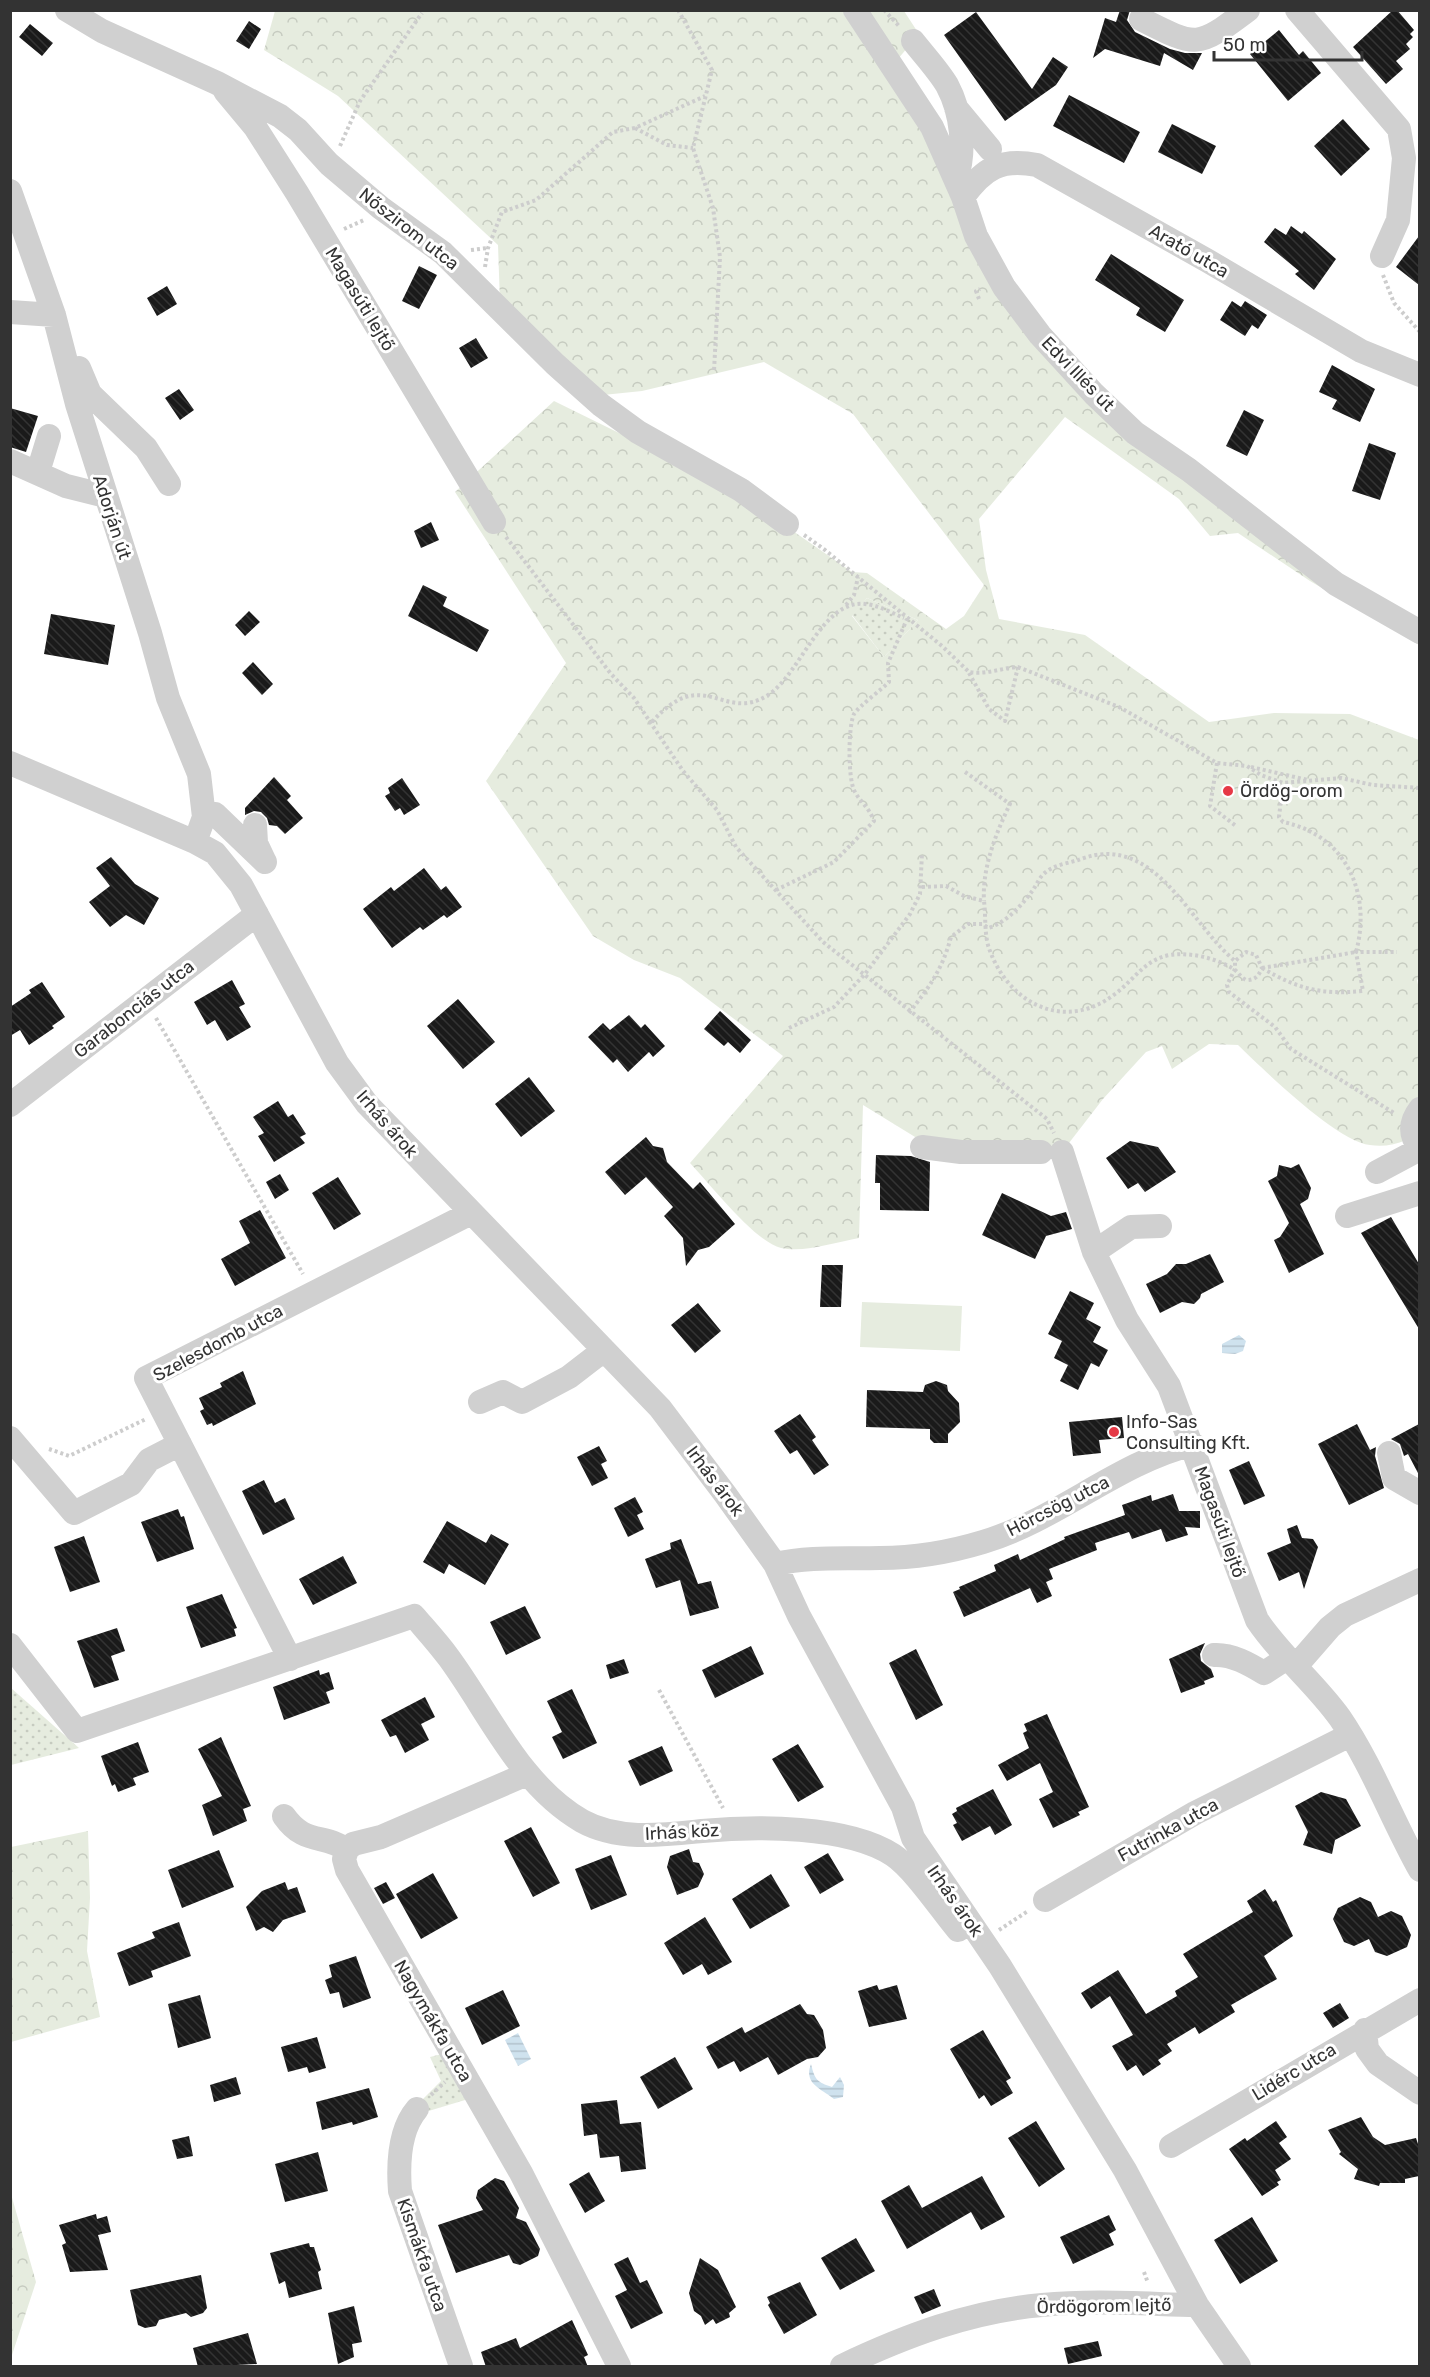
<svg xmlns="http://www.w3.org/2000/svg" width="1430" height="2377" font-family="Rubik,sans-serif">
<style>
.green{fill:url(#green-dots)}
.forest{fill:url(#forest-crowns);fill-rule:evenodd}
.pitch{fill:#e6ecdf}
.water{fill:url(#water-rules)}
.building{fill:url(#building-back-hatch)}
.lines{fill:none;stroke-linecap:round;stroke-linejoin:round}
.path{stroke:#cdcdcd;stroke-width:4;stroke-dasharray:3 3;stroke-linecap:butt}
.minor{stroke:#d0d0d0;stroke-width:24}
.poi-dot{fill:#e63946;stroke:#fff;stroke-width:2}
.labels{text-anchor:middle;stroke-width:6;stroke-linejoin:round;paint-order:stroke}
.street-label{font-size:18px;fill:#333;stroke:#fff}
.poi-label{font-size:18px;fill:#333;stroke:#fff;text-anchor:start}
</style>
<defs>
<pattern id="green-dots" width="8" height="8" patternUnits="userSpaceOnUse" patternTransform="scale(1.5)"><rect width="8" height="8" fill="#e6ecdf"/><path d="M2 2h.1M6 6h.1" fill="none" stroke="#c6cbc0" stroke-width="1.8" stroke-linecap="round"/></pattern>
<pattern id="forest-crowns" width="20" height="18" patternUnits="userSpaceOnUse" patternTransform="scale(1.5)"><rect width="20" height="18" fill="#e6ecdf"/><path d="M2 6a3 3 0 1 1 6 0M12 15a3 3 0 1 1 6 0" fill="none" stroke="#c6cbc0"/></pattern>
<pattern id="water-rules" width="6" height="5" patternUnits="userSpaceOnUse" patternTransform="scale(1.5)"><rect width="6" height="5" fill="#cfe2ee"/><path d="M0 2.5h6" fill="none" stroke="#b2c2cd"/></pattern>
<pattern id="building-back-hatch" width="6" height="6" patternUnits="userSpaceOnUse" patternTransform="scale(1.5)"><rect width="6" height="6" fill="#1a1a1a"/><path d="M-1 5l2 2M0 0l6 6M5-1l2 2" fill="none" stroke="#333"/></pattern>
</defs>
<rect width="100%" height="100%" fill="#fff"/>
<!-- green -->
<path class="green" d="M867 598 918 620 884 657 852 615Z
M11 1688 79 1748 11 1765Z
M446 2053 475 2097 422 2113 415 2107 441 2081 430 2057Z"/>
<!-- forest -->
<path class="forest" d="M275 11H904L919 34 892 66 976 236 1094 394 1419 632V645L1310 581 1238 533 1210 536 1179 499 1065 417 979 519 986 570 999 619 1085 635 1209 722 1274 713 1350 714 1419 740 1420 978 1417 980 1420 994 1419 1148 1406 1140C1395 1145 1382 1147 1370 1145 1336 1141 1264 1070 1238 1045L1209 1044 1172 1069 1162 1046 1146 1052 1103 1099 1062 1152 920 1140 863 1105 859 1238C836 1242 805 1253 781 1248 755 1242 710 1184 690 1163L783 1056 680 978 634 960 593 936 486 781 566 663 455 492 554 401 731 488 852 572 867 573 946 629 964 616 984 585 853 414 764 362 642 391 603 395 500 303 498 245 338 96 264 50ZM867 598 918 620 884 657 852 616Z
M88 1831 90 1898 87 1951 100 2017 11 2042V1847Z
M11 2194 36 2282 11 2358H10Z"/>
<!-- pitch -->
<path class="pitch" d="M862 1302 962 1306 960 1351 860 1347Z"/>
<!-- water -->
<path class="water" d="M1239 1335 1246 1341 1243 1351 1235 1354 1222 1353V1344Z
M518 2033 531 2059 518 2066 505 2040Z
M811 2064C815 2080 817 2082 832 2087L840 2077 844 2085 843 2097 834 2099C822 2089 803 2084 811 2064Z"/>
<!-- building -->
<path class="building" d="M1120 10H1130L1127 20 1135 32 1170 49 1185 53H1202L1193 70 1164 53 1160 66 1105 49 1093 58 1105 18 1116 22Z
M1393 10H1397L1414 30 1410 34 1413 37 1406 44 1410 49 1396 61 1403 69 1386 84 1353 47Z
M976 12 1032 89 1053 57 1068 67 1056 85 1005 121 944 35Z
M249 21 261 29 249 49 236 41Z
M30 24 53 43 42 56 19 37Z
M1279 30 1299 55 1303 51 1321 73 1288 101 1250 54Z
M1069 95 1140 132 1124 163 1053 126Z
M1343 119 1370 149 1341 176 1314 146Z
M1172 124 1216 146 1202 174 1158 152Z
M1291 226 1302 234 1304 231 1336 259 1314 290 1295 274 1299 271 1264 242 1275 228 1286 235Z
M1419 236V285L1396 267Z
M1111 254 1184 300 1165 332 1136 315 1140 308 1095 280Z
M419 266 437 275 419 309 402 301Z
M167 286 177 304 157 316 147 298Z
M1232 301 1241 307 1245 301 1267 315 1258 329 1252 325 1245 336 1220 320Z
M476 338 488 358 471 368 459 348Z
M1332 365 1375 389 1360 422 1332 409 1337 400 1319 392Z
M179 389 194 410 180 420 165 398Z
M10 408 38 416 26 452 10 447Z
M1244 410 1264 420 1247 456 1226 446Z
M1369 443 1396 453 1380 500 1352 491Z
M431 522 439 540 421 548 414 531Z
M423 585 447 597 443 606 489 630 477 652 408 616Z
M249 611 260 622 245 636 235 625Z
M51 614 115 625 108 665 44 654Z
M253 662 273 684 262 695 242 673Z
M274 777 291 796 287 800 303 818 285 834 277 826 269 825 267 818 261 812 254 811 245 815V808Z
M402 778 420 805 404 815 400 808 395 811 385 796 390 793 388 788Z
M111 857 135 884 159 898 144 925 126 915 110 927 89 902 110 886 96 868Z
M424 868 441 890 446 886 462 907 447 918 444 915 423 930 420 927 392 948 363 909 391 887 394 891Z
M232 980 245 1004 239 1007 251 1027 227 1041 215 1020 207 1025 194 1002Z
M42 982 65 1017 52 1026 54 1028 29 1045 20 1030 10 1036V1007L31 993 29 990Z
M458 999 495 1042 463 1069 427 1026Z
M720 1011 751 1040 740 1053 728 1042 724 1046 704 1029Z
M629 1015 641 1028 645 1024 665 1046 653 1057 649 1052 628 1072 617 1059 613 1063 588 1037 603 1023 610 1030Z
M529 1077 555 1111 521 1137 495 1104Z
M278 1101 288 1117 293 1114 306 1134 300 1137 305 1143 274 1162 258 1136 264 1133 253 1117Z
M646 1137 653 1146 663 1148 667 1162 693 1189 700 1182 735 1224 709 1247 698 1250 686 1266 683 1238 664 1216 673 1207 646 1177 625 1195 605 1172Z
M1130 1141 1158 1147 1176 1172 1145 1192 1138 1183 1128 1189 1106 1158Z
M876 1155 911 1156 930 1162 929 1211 880 1210V1183H875Z
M1299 1164 1311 1188 1308 1199 1300 1204 1324 1254 1289 1273 1274 1240 1280 1237 1289 1223 1268 1181 1277 1176 1279 1165 1291 1168Z
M280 1174 289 1190 275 1199 266 1182Z
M338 1177 361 1214 334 1230 312 1193Z
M1002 1193 1051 1216 1066 1212 1072 1229 1046 1236 1035 1259 982 1235Z
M260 1210 286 1258 235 1286 221 1259 250 1243 239 1221Z
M1391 1217 1419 1264V1329L1361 1233Z
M1210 1254 1224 1282 1201 1294 1200 1298 1194 1304 1182 1302 1160 1313 1146 1284 1167 1274 1176 1264H1186Z
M822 1265H843L841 1307H820Z
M1070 1291 1094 1303 1086 1319 1101 1327 1093 1342 1108 1350 1099 1367 1091 1363 1078 1390 1060 1381 1068 1365 1054 1358 1062 1341 1048 1334Z
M698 1303 721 1331 695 1353 671 1325Z
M243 1371 256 1404 213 1426 212 1423 207 1425 200 1411 204 1409 199 1398 222 1387 220 1383Z
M936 1381 947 1385 948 1391 959 1403 960 1422 948 1434V1443H934L930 1439V1429L866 1427 867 1390 923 1392 925 1385Z
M800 1414 816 1437 812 1440 829 1465 814 1475 797 1450 790 1454 774 1431Z
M1122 1417 1124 1438 1099 1440 1101 1453 1073 1456 1069 1422Z
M1357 1424 1370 1450 1376 1447 1375 1456 1384 1488 1349 1505 1318 1444Z
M1419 1424V1475L1408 1454 1404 1456 1400 1444 1391 1439Z
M599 1446 607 1461 601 1464 608 1478 592 1486 577 1457Z
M1249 1461 1265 1496 1244 1505 1229 1470Z
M264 1480 275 1503 285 1498 295 1519 263 1535 242 1491Z
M1173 1494 1179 1511H1200V1528L1185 1527 1188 1535 1166 1542 1161 1529 1132 1539 1129 1532 1095 1543 1097 1550 1049 1569 1053 1579 1046 1582 1052 1596 1037 1603 1030 1588 964 1617 953 1592 960 1589 959 1587 996 1571 994 1565 1018 1554 1020 1560 1065 1539 1064 1537 1125 1515 1122 1505 1151 1495 1152 1501Z
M635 1497 643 1512 637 1515 644 1529 628 1537 614 1508Z
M178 1509 181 1517 184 1516 194 1549 157 1562 141 1522Z
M447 1521 486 1543 491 1534 509 1544 485 1585 449 1564 444 1574 423 1562Z
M1297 1525 1302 1538 1313 1539 1318 1547 1304 1589 1299 1572 1279 1581 1267 1553 1291 1543 1287 1529Z
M84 1536 100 1582 70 1592 54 1547Z
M681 1539 698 1584 711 1581 719 1608 690 1616 680 1580 656 1588 645 1559 671 1549 670 1543Z
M343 1556 357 1583 313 1605 299 1579Z
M222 1594 237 1628 234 1629 236 1636 201 1648 186 1607Z
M525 1606 541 1638 506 1655 490 1622Z
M117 1628 125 1651 111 1656 119 1680 94 1688 77 1641Z
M1205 1643 1200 1654 1201 1661 1211 1669 1214 1677 1204 1681 1205 1684 1181 1693 1169 1659Z
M751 1646 764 1674 715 1698 702 1670Z
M916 1649 943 1705 916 1720 889 1663Z
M624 1659 629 1673 610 1679 606 1665Z
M319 1670 320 1675 329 1672 334 1689 326 1692 330 1703 284 1720 273 1687Z
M572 1689 597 1743 563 1759 552 1737 562 1732 547 1701Z
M425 1697 435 1717 421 1724 429 1740 405 1753 396 1735 390 1737 381 1720Z
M1047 1714 1089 1807 1078 1812 1080 1815 1053 1828 1039 1799 1053 1792 1040 1763 1007 1781 998 1765 1029 1748 1023 1733 1027 1731 1024 1724Z
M221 1737 251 1806 243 1809 247 1821 213 1836 202 1805 222 1796 198 1749Z
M138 1742 149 1772 133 1778 136 1785 118 1792 115 1784 112 1786 101 1756Z
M798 1744 824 1787 798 1802 772 1759Z
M662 1746 673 1771 640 1786 628 1761Z
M993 1789 1012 1825 995 1835 990 1826 962 1841 953 1825 957 1823 952 1814 957 1811 956 1808Z
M1321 1792 1346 1799 1361 1826 1335 1840 1332 1854 1303 1845 1308 1832 1295 1806Z
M531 1827 560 1883 533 1897 504 1841Z
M689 1849 693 1862 699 1863 704 1874 698 1887 677 1895 667 1867 670 1856Z
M219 1850 234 1887 182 1908 168 1870Z
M828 1853 844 1880 820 1894 804 1867Z
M611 1855 627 1895 591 1910 575 1869Z
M433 1873 458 1918 421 1939 396 1894Z
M771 1874 790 1906 750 1929 732 1899Z
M285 1882 288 1890 297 1887 306 1912 283 1920 273 1932 264 1927 256 1931 246 1907 262 1891Z
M386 1882 395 1898 383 1904 374 1888Z
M1265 1889 1273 1902 1276 1900 1293 1936 1264 1956 1277 1979 1231 2005 1235 2012 1199 2034 1195 2027 1167 2044 1172 2051 1158 2060 1161 2064 1143 2076 1136 2065 1127 2071 1112 2046 1133 2035 1110 1996 1091 2009 1081 1993 1118 1970 1146 2014 1177 1996 1175 1991 1198 1977 1183 1954 1253 1912 1247 1901Z
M1360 1897 1371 1902 1378 1917 1391 1911 1402 1916 1411 1935 1407 1947 1387 1956 1375 1952 1369 1939 1354 1946 1344 1942 1333 1919 1338 1908Z
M705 1917 732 1962 708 1975 702 1964 683 1975 664 1943Z
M179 1922 191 1956 151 1971 153 1977 129 1986 117 1953 155 1938 152 1932Z
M356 1956 371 1998 343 2008 339 1992 330 1994 325 1980 332 1977 329 1965Z
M877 1985 879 1990 897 1985 907 2019 869 2027 858 1991Z
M503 1990 520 2026 482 2045 465 2008Z
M200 1995 211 2038 178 2048 168 2004Z
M1340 2003 1349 2018 1333 2028 1323 2013Z
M800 2004 807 2014 814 2015 823 2030 826 2048 818 2057 807 2059 778 2075 768 2057 740 2072 734 2061 718 2069 706 2047 742 2027 745 2033Z
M983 2030 1011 2078 1006 2081 1013 2093 991 2106 984 2095 979 2099 950 2049Z
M317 2037 326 2068 309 2073 307 2067 288 2072 281 2047Z
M675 2057 693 2089 658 2109 640 2077Z
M236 2077 241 2094 214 2102 210 2085Z
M369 2088 378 2117 353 2125 352 2122 322 2130 316 2102Z
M617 2100 620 2124 641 2122 646 2169 621 2172 619 2156 600 2158 597 2134 584 2136 581 2104Z
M1361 2117 1373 2137 1385 2145 1416 2138 1419 2147V2176L1405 2179V2183H1380L1379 2186 1354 2179 1358 2169 1339 2154 1341 2152 1328 2130Z
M1036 2121 1065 2169 1039 2187 1008 2138Z
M1276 2121 1287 2137 1279 2143 1291 2159 1275 2170 1281 2180 1277 2182 1279 2185 1262 2196 1229 2149 1245 2138 1247 2141Z
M189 2136 193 2156 177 2159 172 2140Z
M318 2152 328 2191 285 2202 275 2164Z
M589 2172 605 2201 585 2213 569 2184Z
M982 2176 1005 2217 981 2230 971 2212 907 2249 881 2201 909 2185 922 2208Z
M495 2178 504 2181 519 2208 516 2218 526 2222 540 2249 538 2256 520 2265 513 2263 509 2255 456 2273 438 2225 483 2210 476 2198 478 2190Z
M96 2214 97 2219 107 2216 111 2232 98 2235 108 2270 70 2272 62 2245 66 2243 59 2225Z
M1109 2215 1116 2230 1109 2234 1114 2245 1073 2264 1060 2237Z
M1252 2217 1278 2261 1240 2284 1214 2240Z
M856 2238 875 2271 840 2290 821 2258Z
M309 2243 310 2247H314L321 2270 318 2272 322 2289 289 2298 285 2281 279 2284 270 2253Z
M628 2257 640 2283 647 2280 663 2313 631 2329 615 2296 627 2290 614 2264Z
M700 2258 718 2270 736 2307 729 2313 730 2317 716 2324 713 2319 705 2325 701 2316 694 2311 689 2293Z
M201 2275 207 2308 203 2313 191 2317 186 2313 159 2320 156 2326 145 2328 138 2325 130 2290Z
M800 2282 817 2315 784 2334 768 2305 770 2303 767 2297Z
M934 2289 941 2306 922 2314 914 2297Z
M354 2306 362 2342 352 2344 354 2357 338 2364 328 2313Z
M572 2320 588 2355 584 2357 588 2367H486L481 2352 516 2338 520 2348Z
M248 2333 257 2364 198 2367 193 2348Z
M1098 2341 1102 2356 1068 2364 1064 2348Z"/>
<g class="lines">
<!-- path -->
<path class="path" d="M678 10 712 70 693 148 713 208 720 257 714 371
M884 10 900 27
M635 128 667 145 693 148
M340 146 360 101 422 13
M344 229 364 220
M471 250 488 248
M485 267 488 248 502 212 536 200 613 132 635 128 705 96
M1383 275 1394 303 1420 332
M979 299 976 291 980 289
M804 535 825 550 942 646 969 672C986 675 1001 668 1018 667L1119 707 1217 763 1247 766 1261 775 1283 783 1341 778 1373 785 1420 788
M506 537 611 674 634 698 683 771 717 810 736 847 823 942 1047 1119 1054 1133
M846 605 854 595 858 577
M969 673 989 709 1005 721 1018 667
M652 722C704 663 723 724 768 695 800 675 822 599 865 604 878 605 892 613 904 618
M1217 763 1210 806 1236 826
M1251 767 1308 780
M965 772 1010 804C996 833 982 868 984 901
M922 887 946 886 964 896 984 901C986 917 984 937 990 951 1010 1005 1066 1032 1115 994 1134 980 1145 959 1170 955 1190 952 1215 958 1232 968 1238 971 1240 977 1246 980 1255 980 1258 977 1262 968L1256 955 1246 952 1235 961V969L1227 985 1229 992 1275 1027 1291 1049 1394 1113
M776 890 834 862 874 821C869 807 859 801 854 790 848 777 848 727 854 714 859 706 881 690 889 682L888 663 907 619
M1262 968 1356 952C1372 893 1346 835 1283 822L1279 817 1283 783
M1262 968C1298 989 1321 995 1363 991L1356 952H1397
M909 1013C930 986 942 970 951 937L968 924H983L988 928C1006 923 1022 905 1033 890 1037 884 1040 876 1046 872 1056 864 1070 863 1081 859 1155 832 1189 923 1235 961
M156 1018 303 1274
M789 1028 834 1007 865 974 910 914 920 894 922 853
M49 1449 69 1456 146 1419
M659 1690 723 1808
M999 1930 1028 1911
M431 2095 445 2082
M1144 2272 1148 2283"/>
<!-- minor -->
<path class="minor" d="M67 10 102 31 217 83 280 116 298 130 329 164 381 208 443 253 555 364 601 405 638 432 741 490 787 524
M855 10 932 127 963 197 976 236 1004 287 1040 335 1094 394 1135 433 1189 470 1336 584 1420 632
M1297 10 1399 129 1404 158 1398 220 1382 256
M1141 19C1198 48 1197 48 1248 10
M913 41C924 55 938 70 947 85 962 113 966 151 956 180
M225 91 255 127 297 193 494 522
M956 108 990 149
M10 191 54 315 77 404 150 633 168 698 199 774 204 817 195 842
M963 197C984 168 1001 158 1037 165L1208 261 1361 351 1420 375
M10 312 54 315
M79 368 90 394 146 448 169 484
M10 461 66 486 106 496
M38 472 49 436
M10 763 195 842 215 853 241 885 337 1063 367 1104 660 1408 725 1494 775 1564 799 1616 903 1807 913 1838 1000 1966 1125 2170 1197 2305 1239 2366
M204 817 215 814 265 862
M255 825 256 843 264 860
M10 1105 257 914
M1420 1109C1410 1122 1409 1135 1420 1148
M922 1147 961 1152H1041
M1062 1152 1094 1252 1127 1320 1169 1386 1257 1620C1281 1656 1315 1683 1340 1718 1372 1765 1392 1820 1420 1870
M1377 1172 1420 1149
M1347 1216 1420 1193
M1094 1252 1131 1227 1160 1226
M480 1402 503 1392 522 1402 569 1377 604 1350
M10 1438 74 1513 131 1484 149 1460 180 1444
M1389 1453 1394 1478 1420 1493
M775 1564C810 1556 844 1559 880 1558 913 1558 950 1552 983 1542 1057 1520 1117 1463 1193 1444
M10 1645 77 1731 414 1616C426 1630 438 1643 449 1658 490 1714 520 1785 582 1821 618 1841 663 1835 702 1831 755 1826 847 1825 893 1855 914 1869 941 1910 958 1930
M1214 1655C1232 1654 1249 1664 1264 1673L1287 1658
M290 1659 146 1378 471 1213
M1296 1666 1330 1627 1345 1615 1420 1580
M527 1774 381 1837 353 1844 347 1850 344 1859 347 1870 521 2173 619 2366
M284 1816C305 1846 324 1833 347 1850
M1045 1900 1195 1813 1350 1735
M1365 2030 1367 2049 1378 2064 1420 2093
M417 2109C399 2130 398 2165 400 2191L461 2366
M1171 2146 1420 2000
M842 2366C905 2336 971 2311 1042 2305 1093 2300 1146 2304 1197 2305"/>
</g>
<!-- markers -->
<g class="poi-dot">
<circle cx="1228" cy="791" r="6"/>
<circle cx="1114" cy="1432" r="6"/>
</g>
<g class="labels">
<!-- street labels -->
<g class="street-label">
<text transform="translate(409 229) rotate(38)" y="6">Nőszirom utca</text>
<text transform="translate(1189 251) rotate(30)" y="6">Arató utca</text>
<text transform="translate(360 299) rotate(59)" y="6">Magasúti lejtő</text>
<text transform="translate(1078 374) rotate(46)" y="6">Edvi Illés út</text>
<text transform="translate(112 517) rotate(72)" y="6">Adorján út</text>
<text transform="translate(134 1009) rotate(-38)" y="6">Garabonciás utca</text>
<text transform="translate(387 1124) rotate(49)" y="6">Irhás árok</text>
<text transform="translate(218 1343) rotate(-28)" y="6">Szelesdomb utca</text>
<text transform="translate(715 1481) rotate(53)" y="6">Irhás árok</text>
<text transform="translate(1058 1506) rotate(-27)" y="6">Hörcsög utca</text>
<text transform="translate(1220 1522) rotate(70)" y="6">Magasúti lejtő</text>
<text transform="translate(1168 1830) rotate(-29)" y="6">Futrinka utca</text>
<text transform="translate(682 1832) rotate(-3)" y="6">Irhás köz</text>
<text transform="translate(955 1901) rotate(55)" y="6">Irhás árok</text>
<text transform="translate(433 2021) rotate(60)" y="6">Nagymákfa utca</text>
<text transform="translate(1294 2072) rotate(-31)" y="6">Lidérc utca</text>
<text transform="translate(422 2255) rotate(71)" y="6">Kismákfa utca</text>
<text transform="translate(1104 2306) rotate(-1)" y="6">Ördögorom lejtő</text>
</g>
<!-- poi labels -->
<g class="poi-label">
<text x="1240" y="797">Ördög-orom</text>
<text x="1126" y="1428">Info-Sas<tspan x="1126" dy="21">Consulting Kft.</tspan></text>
</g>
</g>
<!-- border -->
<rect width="1430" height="2377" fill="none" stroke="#333333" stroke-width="24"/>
<!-- scale -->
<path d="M1214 51v9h148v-9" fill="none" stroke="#333333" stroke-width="3"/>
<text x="1223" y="51" font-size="18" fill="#333333" stroke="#ffffff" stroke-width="4.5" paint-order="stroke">50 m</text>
</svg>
